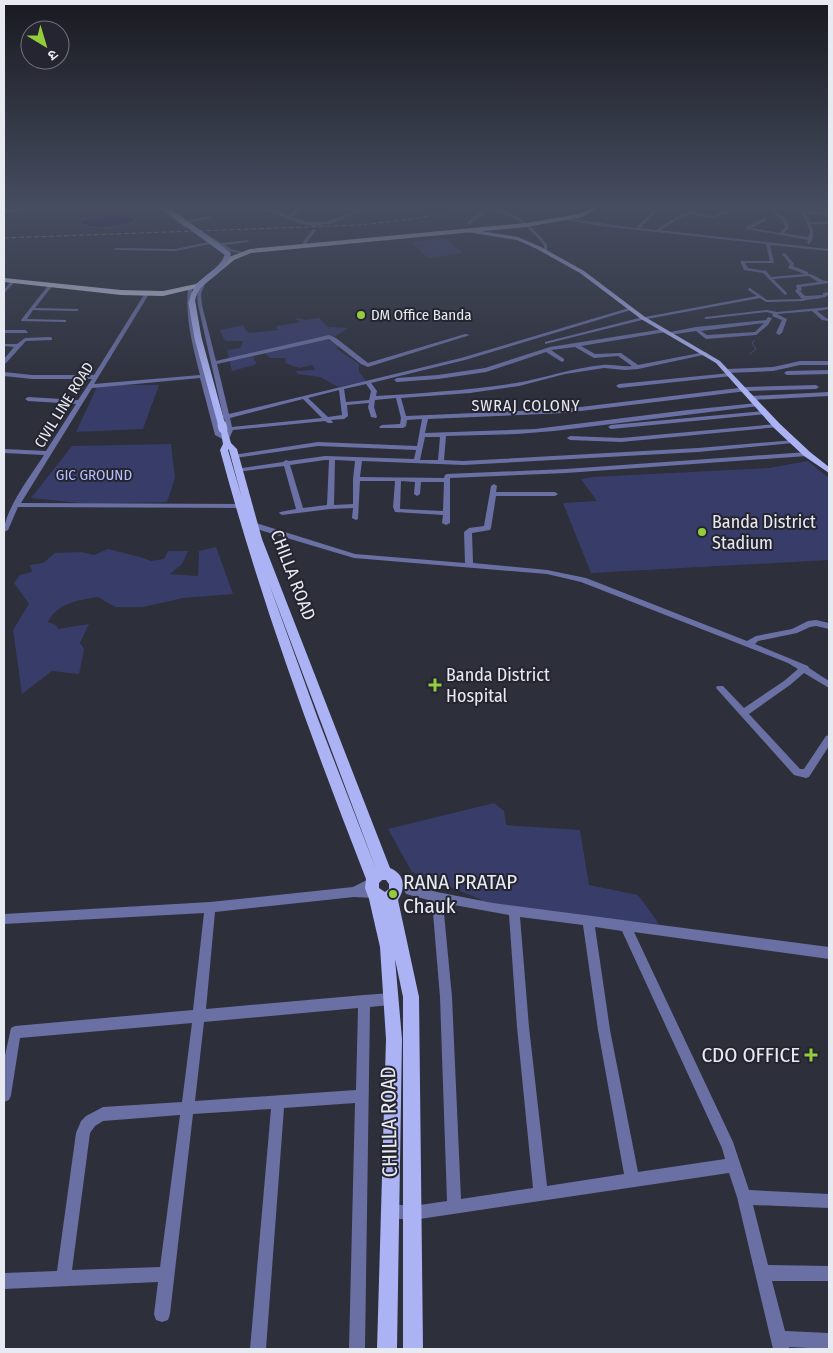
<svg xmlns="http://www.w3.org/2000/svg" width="833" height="1353" font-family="'Fira Sans Condensed','Noto Sans Devanagari',sans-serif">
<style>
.green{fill:#383c69}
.water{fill:#12024b;stroke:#52487d}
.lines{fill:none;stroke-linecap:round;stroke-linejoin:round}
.stream{stroke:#52487d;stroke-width:1}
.minor{fill:#6a70a4;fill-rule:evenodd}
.major{fill:#abb3f4;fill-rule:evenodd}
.highway{fill:#ced2ec;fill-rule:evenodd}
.rail{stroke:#9fa1a9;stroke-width:1;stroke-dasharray:5 2.5;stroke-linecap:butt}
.major-bridge-far2{stroke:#abb3f4;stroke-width:5.5}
.major-bridge-far1{stroke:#abb3f4;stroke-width:7}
.major-bridge{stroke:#abb3f4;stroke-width:9}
.poi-dot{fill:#94cc3c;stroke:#242530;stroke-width:2}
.labels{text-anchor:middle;stroke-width:4;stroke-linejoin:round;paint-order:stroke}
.far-poi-label{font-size:15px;fill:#e8eaf1;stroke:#242530;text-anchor:start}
.far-street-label{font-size:15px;fill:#e8eaf1;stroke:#242530}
.far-park-label{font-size:15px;fill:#b6befd;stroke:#242530}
.far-neighbourhood-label{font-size:16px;letter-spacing:1px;fill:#e8eaf1;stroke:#242530}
.poi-label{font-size:18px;fill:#e8eaf1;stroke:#242530;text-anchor:start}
.street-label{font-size:18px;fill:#e8eaf1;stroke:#242530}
.near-poi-label{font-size:21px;fill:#e8eaf1;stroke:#242530;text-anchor:start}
.near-street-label{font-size:21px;fill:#e8eaf1;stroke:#242530}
</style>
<rect width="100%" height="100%" fill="#2d2f3a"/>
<!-- green -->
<path class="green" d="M445 238 463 253 428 258 411 242Z
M297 318 306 320 319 318 328 327 348 328 328 341 339 342 337 349 359 364V372L366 381 338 387 320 377 298 374 296 371 315 370 312 365 299 368 285 363 286 358H270L263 352 253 353 254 360 257 363 254 365 232 371 227 350 240 348 243 341H225L220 330 243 325 246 331 250 333 278 330 276 326 301 322 296 319Z
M98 385H159L143 429 76 432Z
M171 444 175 478 167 502 90 504 31 498 72 446Z
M808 461 829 478V560L591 573 563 503 597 501 581 479 594 477 769 468Z
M216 547 233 594 183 598 143 607H115L98 597C79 600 57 603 48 622L56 625 58 629 89 624 80 643 84 649 79 674 52 671 22 694 13 630 29 604 14 583 20 575 32 572 30 565 43 563 55 553 81 552 94 555 108 549 140 557 151 561 164 559 168 551H188L182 564 170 574 198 576 199 551Z
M494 803 504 811 506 825 580 830 589 885 638 895 659 924 484 906 480 899 412 872 388 829Z"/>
<!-- water -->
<path class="water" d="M115 212 136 218 135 221C120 227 95 232 80 223L83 220 98 217 100 215Z"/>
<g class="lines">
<!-- stream -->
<path class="stream" d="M750 354 756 349 752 343 755 340"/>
<!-- minor -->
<path class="minor" d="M33 208H52L4 213V211Z
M160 208H165L187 226V228H185Z
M259 208 277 211 288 216 296 210 297 208H301L299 212 291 217C321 229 334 220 361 208H367L330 224 313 226 301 224 275 213 247 208Z
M401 208H410L419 211 417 212Z
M428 208H433L429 210Z
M481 208C512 208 528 222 547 244V251L544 252V245C527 225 515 215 488 210L470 224H468V222L484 209Z
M656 208H660L640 228 656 230 678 216 691 212 696 208H701L695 212 713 216 734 208H741L713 218 692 214 680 218 660 230 829 249V251L770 245 774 263H745L748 268 766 271 771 277 805 274 788 268 790 264 782 254 785 253 794 264 793 266 808 272V274C816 274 820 282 829 281V283L801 287 802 290 800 291 805 296 823 295V293L829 292V294C824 300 811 298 803 301L766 302 760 298 642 320 545 344V342L643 317H645L757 296 748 290V289L750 288 767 300 802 299 795 291 797 289 796 285 818 282 809 276 773 279 787 293V294L785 295 763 273 744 270 740 261H770L766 244 600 226 562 219 564 218 636 228Z
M770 208H774L777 213 787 219 789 228 784 233 808 237 810 231 799 208H803L804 211 829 213V215L805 213 810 222H829V224H811C814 232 815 239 809 244L807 243 808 240 746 229V227L765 218 766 220 751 228 780 233 785 228 783 220 775 215Z
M211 216 212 218 185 223 183 222Z
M194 226 221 243 249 240 248 242 225 245 231 249 246 253 244 254 229 251 216 243 175 251 116 250 114 249 116 248 175 249 213 241 193 228Z
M313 229 316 230 307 242 305 247H303V242Z
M12 280 16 281 4 293V290Z
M50 283 54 284 35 308 76 309H78V311L33 310 27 319 66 320V322H64L21 321V320Z
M203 283 205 284 201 294 202 305 216 361 329 335 336 338 368 363 465 334 470 335 368 367 361 364 329 339 217 364 229 414 461 358 629 308 631 309V310L465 360 371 383 377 391 376 396C423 393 470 390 516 383 545 378 572 368 602 365 612 364 622 367 632 366L618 356 594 358 575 347 551 350 564 359V361L562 362 546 352 486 372 438 379 397 382 394 380 397 378 438 375 485 368 550 347 664 329 666 330V332L581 346 595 354 621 353 638 365 705 352 708 354 638 369 625 370 604 368 565 374 519 386 470 393 401 398 406 416 564 409 747 387 816 385 819 387 816 389 747 391 564 413 428 419 425 433 535 429 688 410 757 403 759 404V406L554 431 517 434 446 436 444 460 463 461 698 448 795 440V442L793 443 698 452 463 465 362 461 360 477 444 478 445 475 447 474 566 469 807 452 810 454 807 456 566 473 450 478V523L446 525 442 523 443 515 395 512 393 507 395 481H360L358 519 356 520 352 518 353 508 330 509 282 515 279 513 280 512 296 509 284 466 237 472 234 470 235 469 283 462 286 460 289 461 325 456 414 459 416 450 318 446 235 458 233 457V455L318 442 417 446 422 419 407 420 406 426 403 428H380L379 427 382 425 400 424 401 418 396 398 375 400 374 407 377 417 376 418 371 417 368 407 369 403 347 405 348 416 344 419 331 420 333 422 332 423H328L325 421 233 430 229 439 226 441 215 435 200 378 92 388 21 503 246 504 249 506 246 508 18 507 8 530 4 532C4 510 32 474 44 455L4 453V449L46 451 76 404 28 401 25 399 28 397 78 400 92 379H32L4 376V372L32 375H94L145 293 149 294 94 384 200 375C193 347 185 318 188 289L192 288 193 318 196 338 221 434 225 436 227 432 224 418 222 417 223 416 198 305C197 297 196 288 203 283ZM366 384 371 391 369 400 346 402 344 389ZM339 390 342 415 328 417 308 398ZM303 399 322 418 232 427 230 418ZM425 437H440L438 460H420ZM325 460H329L327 505 303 508 290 465ZM335 460 355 461 353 479V504L334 505ZM401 481 415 482 414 494 417 496 420 494 421 482H444L443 511 400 509Z
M829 307V309L817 311 826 318 829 319V321L822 320 812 311 777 314 787 319 782 333 779 335 776 333 782 320 772 316 773 314 767 312 706 319 704 318 706 317 767 310 777 312Z
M768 317 772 318 768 325 756 335 706 339 696 331 668 335 665 333 696 327 766 320ZM764 323 755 332 707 335 701 331Z
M25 330 28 332 27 333H4V330Z
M50 337 52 338V340L26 341 6 363 4 364V359L14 347 4 346V344H17L25 338Z
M800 361H829V365H800L773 371 727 373 724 371 727 369 773 367Z
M829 370V374L787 375 784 373 787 371Z
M730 373 732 374V376L619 388 616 386 619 384Z
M829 392V396L751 400 748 398 751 396Z
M765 411 768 413 767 414 611 429 608 427 611 425Z
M777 424 779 425V427L621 442 570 440 567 438 570 436 621 438Z
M494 484 497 486 496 492H555L558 494 555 496H496L491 528 490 530 472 533 473 563 547 570 586 578 747 641 756 636 792 629 808 621 816 620 829 623V629L816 626 810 627 797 633 758 641 755 644 808 666 809 668 829 681V688L804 673 790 685 749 714 800 769H804L826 736 829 735V746L809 777 806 778 794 775 716 688 717 686H723L744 708 784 681 798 669 788 663 581 582 547 574 354 558 250 527 249 525 250 523H256L355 554 465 563 464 532 469 528 484 526 491 486Z
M371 878 375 879 376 883 372 888 377 889 379 893 377 897 373 898 354 897 215 912 206 1009 364 995 391 993 395 995 397 999 395 1003 391 1005 370 1007 365 1349H349L355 1103 284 1108 266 1349H250L271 1109 193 1114 170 1314 168 1320 162 1322 156 1320 154 1314 158 1282 4 1289V1273L57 1271 76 1133 81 1121 86 1116 103 1107 182 1102 192 1023 20 1038 11 1095 9 1100 4 1102V1060L11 1028 15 1026 193 1010 204 913 4 924V914L210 902 353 887ZM358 1008 356 1090 195 1101 204 1022ZM180 1115 160 1267 72 1270 90 1133 95 1126 103 1121Z
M410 885 437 892 493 903 829 947V959L634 932 733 1142 749 1190 829 1194V1208L753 1205 768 1265 829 1266V1281H772L785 1331 829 1333V1349L789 1347V1349H773L737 1197 729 1173 413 1220 389 1218 384 1216 382 1211 384 1206 389 1204 413 1206 447 1201 440 997 432 901 406 894 404 890 406 886ZM443 903 509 915 517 1027 533 1188 461 1199 452 997ZM520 917 583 925 598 1030 624 1174 547 1186 529 1027ZM595 927 622 931 722 1148 725 1159 638 1172 610 1030Z"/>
<!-- major -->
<path class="major" d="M17 208H39L4 212V210Z
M469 229 518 237 541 247 584 271 645 317 720 361 780 424 810 452 829 467V473L804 456 774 428 716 363 641 319 580 273 537 249 517 240 467 232Z
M220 427H226L231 443 237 449 262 539 390 868C405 874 406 888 398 900L419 997 423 1349H403V997L395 959 402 1039 397 1349H377L386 1039 380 947 369 899 365 888 366 879C311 738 259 596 220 450L223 444ZM228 449 229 450 242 498 228 450ZM268 581 376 869 318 719ZM382 880H386L389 884V889L385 892 379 888V883Z"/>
<!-- highway -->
<path class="highway" d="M591 208H599L582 217 527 227 251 253 234 260 201 287 163 296 121 295 4 282V278L121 290 163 291 196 284 229 257 250 249 527 223 578 214Z"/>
<!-- rail -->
<path class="rail" d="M4 238 360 225 413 219 467 208"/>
<!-- major-bridge-far2 -->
<path class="major-bridge-far2" d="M165 208 228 254C221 277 193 278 192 304"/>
<!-- major-bridge-far1 -->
<path class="major-bridge-far1" d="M192 303 198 338 222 426"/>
<!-- major-bridge -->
<path class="major-bridge" d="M222 425 223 429"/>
</g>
<!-- sky -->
<linearGradient id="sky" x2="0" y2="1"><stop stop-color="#191a20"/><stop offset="0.52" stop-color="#464d60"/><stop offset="1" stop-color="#464d60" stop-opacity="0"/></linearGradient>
<rect width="833" height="398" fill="url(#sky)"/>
<!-- markers -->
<g class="poi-dot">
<circle cx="361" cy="315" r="5"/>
<circle cx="702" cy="532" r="5"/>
<path d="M432.5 677.5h5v5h5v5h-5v5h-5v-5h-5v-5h5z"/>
<circle cx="393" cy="894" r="5"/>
<path d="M808.5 1047.5h5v5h5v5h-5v5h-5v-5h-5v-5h5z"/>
</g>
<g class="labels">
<!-- far-poi labels -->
<g class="far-poi-label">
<text x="371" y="320">DM Office Banda</text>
</g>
<!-- far-street labels -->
<g class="far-street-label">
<text transform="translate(64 405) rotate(-58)" y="5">CIVIL LINE ROAD</text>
</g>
<!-- far-park labels -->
<g class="far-park-label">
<text x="94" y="480">GIC GROUND</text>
</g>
<!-- far-neighbourhood labels -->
<g class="far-neighbourhood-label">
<text x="526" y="411">SWRAJ COLONY</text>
</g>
<!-- poi labels -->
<g class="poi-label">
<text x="712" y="528">Banda District<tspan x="712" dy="21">Stadium</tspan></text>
<text x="446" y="681">Banda District<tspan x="446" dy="21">Hospital</tspan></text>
</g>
<!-- street labels -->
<g class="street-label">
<text transform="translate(293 575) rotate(69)" y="6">CHILLA ROAD</text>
</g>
<!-- near-poi labels -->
<g class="near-poi-label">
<text x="403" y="889">RANA PRATAP<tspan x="403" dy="24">Chauk</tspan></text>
<text x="800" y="1062" text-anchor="end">CDO OFFICE</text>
</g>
<!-- near-street labels -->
<g class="near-street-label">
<text transform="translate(389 1122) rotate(-91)" y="7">CHILLA ROAD</text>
</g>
</g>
<!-- border -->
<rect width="833" height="1353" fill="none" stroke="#e8eaf1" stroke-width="10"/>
<!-- north arrow -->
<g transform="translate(45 45) rotate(142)"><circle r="24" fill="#242530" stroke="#72747d"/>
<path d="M0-4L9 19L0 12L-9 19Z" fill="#94cc3c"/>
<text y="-8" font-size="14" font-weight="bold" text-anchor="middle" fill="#e8eaf1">उ</text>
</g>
</svg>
